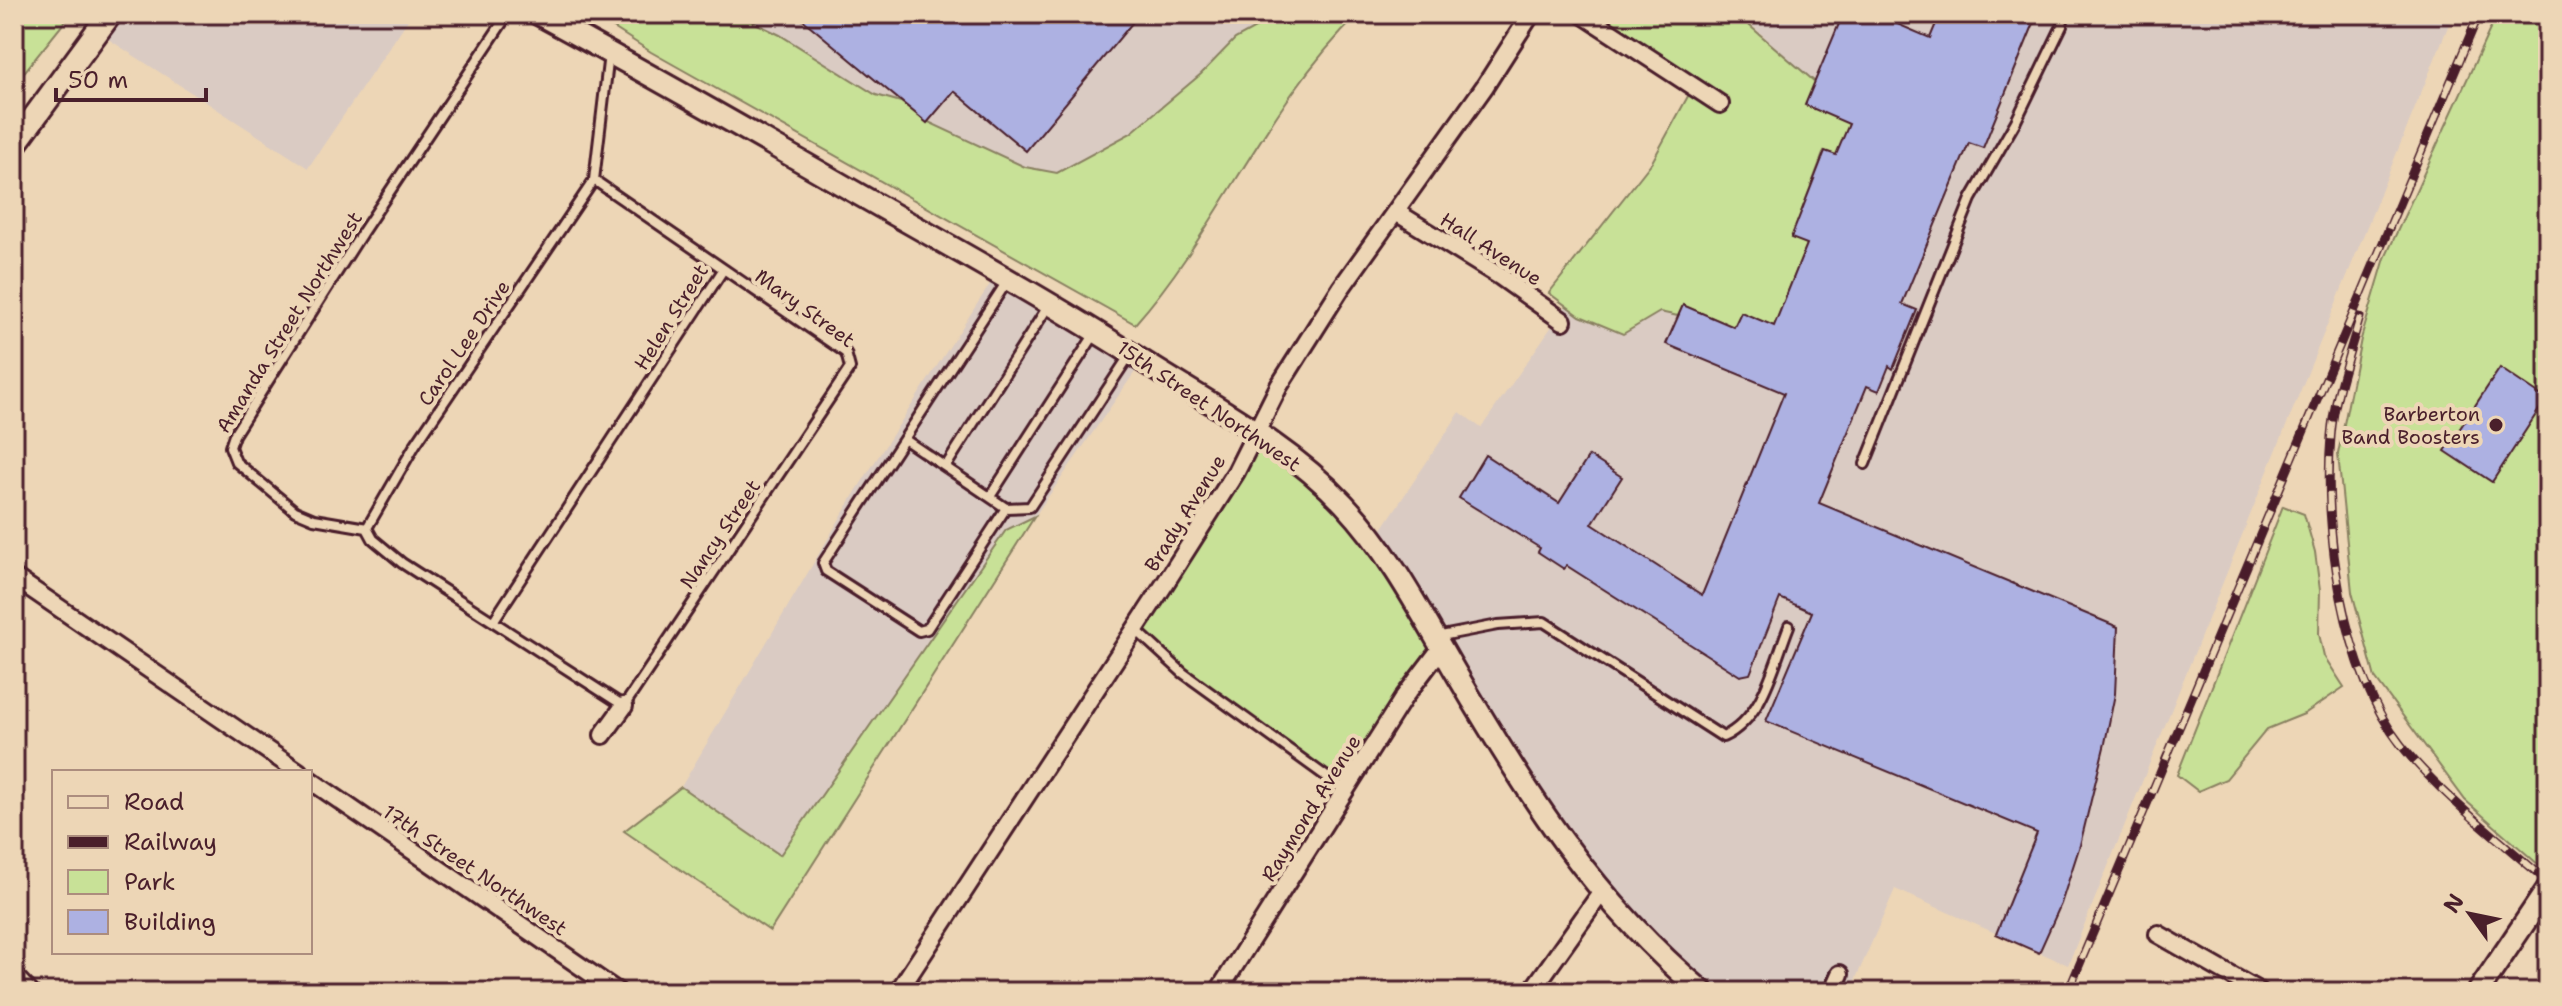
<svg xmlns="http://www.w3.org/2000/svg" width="2562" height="1006" font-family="'Shantell Sans',sans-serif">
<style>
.built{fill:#dacbc3}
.green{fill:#c8e197;stroke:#898061;stroke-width:2}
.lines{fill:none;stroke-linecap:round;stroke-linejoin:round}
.stream{stroke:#6b8a94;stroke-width:6}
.building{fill:#adb1e2;stroke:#4a1f2b;stroke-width:2}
.service-casing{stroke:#4a1f2b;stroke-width:14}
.minor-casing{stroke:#4a1f2b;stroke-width:22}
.tertiary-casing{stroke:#4a1f2b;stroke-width:26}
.secondary-casing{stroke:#4a1f2b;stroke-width:28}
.service{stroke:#edd6b6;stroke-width:8}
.minor{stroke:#edd6b6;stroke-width:16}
.tertiary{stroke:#edd6b6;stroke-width:20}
.secondary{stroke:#edd6b6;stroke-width:22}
.rail-casing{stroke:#4a1f2b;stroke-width:9}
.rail{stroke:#edd6b6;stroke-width:6;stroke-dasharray:18;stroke-linecap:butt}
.poi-dot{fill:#4a1f2b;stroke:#edd6b6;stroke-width:3}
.labels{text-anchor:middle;stroke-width:8;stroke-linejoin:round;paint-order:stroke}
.street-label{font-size:20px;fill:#4a1f2b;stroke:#edd6b6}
.poi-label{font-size:20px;fill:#4a1f2b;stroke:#edd6b6;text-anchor:end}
</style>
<rect width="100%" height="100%" fill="#edd6b6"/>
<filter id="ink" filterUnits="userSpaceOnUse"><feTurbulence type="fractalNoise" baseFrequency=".0125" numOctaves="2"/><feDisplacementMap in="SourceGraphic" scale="16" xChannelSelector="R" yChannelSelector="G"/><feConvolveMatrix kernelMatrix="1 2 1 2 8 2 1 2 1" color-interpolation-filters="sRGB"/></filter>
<g filter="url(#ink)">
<!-- built -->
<path class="built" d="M118 14H412L308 168 102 35Z
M737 14H1282L1235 39 1201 74 1131 133 1057 173 1025 167 923 120 901 102 876 95 780 35Z
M1739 14H2453L2068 965 1895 889 1850 992H1720L1699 979 1644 926 1593 862 1557 812 1380 532 1460 412 1481 428 1566 306 1580 316 1623 334 1661 312 1683 305 1734 327 1741 312 1774 325 1806 244 1791 238 1825 151 1841 157 1814 82Z
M992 281 1139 366 1035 516 1006 530 780 855 681 787 858 488Z"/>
<!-- green -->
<path class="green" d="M14 14H71L14 85Z
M592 14H737L780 35 876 95 901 102 924 120 1025 167 1057 173 1131 133 1201 74 1235 39 1277 16 1359 14C1266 104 1220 228 1135 324L651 52Z
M1582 14H1736L1815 82 1849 124 1841 157 1824 151 1792 237 1807 244 1774 326 1741 313 1734 327 1683 305 1678 316 1660 312 1623 334 1580 316 1549 293 1652 162 1693 87Z
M2497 14H2534L2548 37V854L2540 866 2465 800 2375 678 2352 592 2338 454 2361 339 2385 258Z
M1259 442 1337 506 1436 646 1342 781 1186 670 1139 626Z
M2283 506 2304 514 2315 552 2320 590 2319 634 2324 656 2344 687 2304 714 2267 729 2226 779 2198 791 2177 775Z
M1035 516 770 931 624 831 681 787 780 855 1006 530Z"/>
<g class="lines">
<!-- stream -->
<path class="stream" d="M2534 14 2548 37"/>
</g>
<!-- building -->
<path class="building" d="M796 14H1122L1133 22 1026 151 954 91 927 123Z
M1843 14H1874L1930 38 1940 14H2024L2036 18 1983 148 1969 143 1902 304 1917 310 1893 369 1889 366 1879 391 1867 386 1819 503 2118 627 2115 694 2105 743 2080 845 2061 904 2039 953 1996 934 2037 833 1766 721 1812 612 1780 598 1750 674 1740 676 1567 566 1564 569 1538 552 1540 548 1459 498 1485 455 1559 503 1589 456 1622 477 1592 524 1702 595 1784 393 1666 344 1683 305 1734 327 1741 312 1774 326 1807 244 1791 238 1825 151 1836 155 1849 124 1805 105Z
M2500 368 2546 399 2492 482 2445 451Z"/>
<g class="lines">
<!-- service casing -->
<g class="service-casing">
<path id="service" d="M904 439 1006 508 1030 507 1131 353
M1865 464 1971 199 2016 121 2062 26 2064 14
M946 466 1049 305
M991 495 1096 332
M1006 508 927 629 919 631 826 571 823 563 1008 280
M367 528 373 539 402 563 624 706 850 368 846 353 594 180
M367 528 314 519 295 511 236 462 230 447 234 435 362 233 508 14
M367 528 415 445 594 180 609 54
M494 620 723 270
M1134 628 1183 673 1345 790
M1436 637 1498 625 1544 622 1723 737C1764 717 1773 666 1789 626
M14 970 35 992"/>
</g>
<!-- minor casing -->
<g class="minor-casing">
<path id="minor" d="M1582 14 1720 104
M1396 212 1501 277 1563 321
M14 577 299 772
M603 735 624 706
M310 780 618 992
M2158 934 2260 992
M898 992 1166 582 1236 472 1279 386 1341 288 1485 86 1531 14
M1218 992 1404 697 1442 647
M1531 992 1601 893
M1832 992 1840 974"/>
</g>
<!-- tertiary casing -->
<g class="tertiary-casing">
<path id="tertiary" d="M538 14C646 72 752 133 858 194 953 248 1049 301 1141 360 1210 404 1288 444 1344 504 1391 554 1422 615 1456 673 1527 794 1594 901 1703 992
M2478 992 2548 888"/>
</g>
<!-- secondary casing -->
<g class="secondary-casing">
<path id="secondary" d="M14 145 110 14"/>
</g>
<!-- service -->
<use href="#service" class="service"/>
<!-- minor -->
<use href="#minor" class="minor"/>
<!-- tertiary -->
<use href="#tertiary" class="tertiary"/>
<!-- secondary -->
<use href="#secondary" class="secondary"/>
<!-- rail casing -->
<g class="rail-casing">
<path id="rail" d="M2360 317C2349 356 2334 396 2331 436 2323 529 2342 670 2401 745 2443 797 2499 839 2548 882
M2068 992 2479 14"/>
</g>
<!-- rail -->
<use href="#rail" class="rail"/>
</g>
</g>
<!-- markers -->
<circle class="poi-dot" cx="2496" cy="425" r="8"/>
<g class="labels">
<!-- street labels -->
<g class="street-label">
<text transform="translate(1491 249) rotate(33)" y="7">Hall Avenue</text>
<text transform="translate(805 308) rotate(36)" y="7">Mary Street</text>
<text transform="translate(671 317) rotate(-58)" y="7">Helen Street</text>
<text transform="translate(289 322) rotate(-58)" y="7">Amanda Street Northwest</text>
<text transform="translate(464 343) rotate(-56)" y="7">Carol Lee Drive</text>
<text transform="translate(1209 406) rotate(34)" y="7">15th Street Northwest</text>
<text transform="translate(1185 513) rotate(-58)" y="7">Brady Avenue</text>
<text transform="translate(720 534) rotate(-56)" y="7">Nancy Street</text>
<text transform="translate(1311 808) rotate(-58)" y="7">Raymond Avenue</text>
<text transform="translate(475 870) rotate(34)" y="7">17th Street Northwest</text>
</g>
<!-- poi labels -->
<g class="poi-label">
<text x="2480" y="421">Barberton<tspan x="2480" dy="23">Band Boosters</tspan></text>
</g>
</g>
<!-- margin -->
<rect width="2562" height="1006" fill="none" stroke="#edd6b6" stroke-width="48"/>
<rect x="24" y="24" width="2514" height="958" fill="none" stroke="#4a1f2b" stroke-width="3" filter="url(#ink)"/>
<!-- legend -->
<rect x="52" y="770" width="260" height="184" fill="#edd6b6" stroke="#ac8d7e" stroke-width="2"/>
<rect x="68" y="796" width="40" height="12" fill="#edd6b6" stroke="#ac8d7e" stroke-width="2"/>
<text x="124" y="810" font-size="24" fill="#4a1f2b">Road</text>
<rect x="68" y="836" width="40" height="12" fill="#4a1f2b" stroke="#ac8d7e" stroke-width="2"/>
<text x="124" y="850" font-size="24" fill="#4a1f2b">Railway</text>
<rect x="68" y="870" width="40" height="24" fill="#c8e197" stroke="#ac8d7e" stroke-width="2"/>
<text x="124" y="890" font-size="24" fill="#4a1f2b">Park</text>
<rect x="68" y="910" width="40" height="24" fill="#adb1e2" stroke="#ac8d7e" stroke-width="2"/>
<text x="124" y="930" font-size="24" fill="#4a1f2b">Building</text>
<!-- north arrow -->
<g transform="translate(2470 914) rotate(303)" stroke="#edd6b6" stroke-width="6" paint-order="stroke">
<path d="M0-6L14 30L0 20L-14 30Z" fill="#4a1f2b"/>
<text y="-12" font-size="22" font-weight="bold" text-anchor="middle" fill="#4a1f2b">N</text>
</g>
<!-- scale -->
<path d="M56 88v12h150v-12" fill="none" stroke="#4a1f2b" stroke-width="4"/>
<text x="68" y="88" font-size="24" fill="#4a1f2b" stroke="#edd6b6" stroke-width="6" paint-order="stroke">50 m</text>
</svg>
